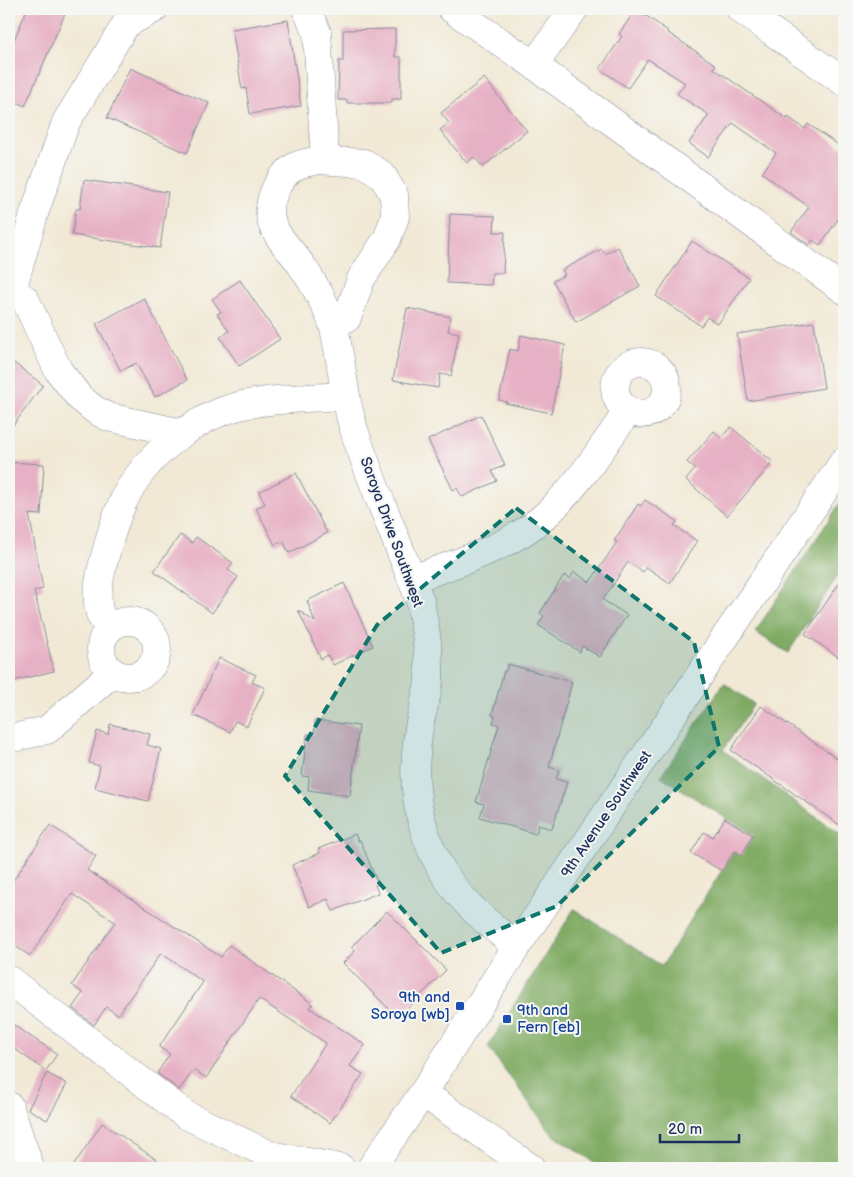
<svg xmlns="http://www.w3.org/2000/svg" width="853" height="1177" font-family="'Balsamiq Sans',sans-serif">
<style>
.forest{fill:#7faa62;stroke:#4d6c60}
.building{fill:#e7b1c5}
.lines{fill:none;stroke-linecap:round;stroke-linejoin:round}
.minor-casing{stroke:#868c9a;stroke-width:29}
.minor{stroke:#fff;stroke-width:28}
.marked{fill:#0f766e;fill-opacity:0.2;stroke:#0f766e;stroke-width:4;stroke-dasharray:10 6;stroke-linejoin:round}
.transit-dot{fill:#1a4fb4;stroke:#f6f6f2;stroke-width:2}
.labels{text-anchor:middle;stroke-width:4;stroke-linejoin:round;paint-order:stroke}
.street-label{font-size:15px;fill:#1b2f5e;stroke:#f6f6f2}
.transit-label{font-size:15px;fill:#164399;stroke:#f6f6f2;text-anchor:end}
</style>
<rect width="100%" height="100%" fill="#f6f6f2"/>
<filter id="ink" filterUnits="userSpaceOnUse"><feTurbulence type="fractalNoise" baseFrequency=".02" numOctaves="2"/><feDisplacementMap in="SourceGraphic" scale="10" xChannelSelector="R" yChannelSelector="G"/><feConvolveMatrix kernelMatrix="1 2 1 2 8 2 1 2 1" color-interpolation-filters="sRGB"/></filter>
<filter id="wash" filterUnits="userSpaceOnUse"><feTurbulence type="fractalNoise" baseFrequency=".0096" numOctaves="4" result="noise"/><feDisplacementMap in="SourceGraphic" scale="20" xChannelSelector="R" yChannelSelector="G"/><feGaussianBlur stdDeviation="1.12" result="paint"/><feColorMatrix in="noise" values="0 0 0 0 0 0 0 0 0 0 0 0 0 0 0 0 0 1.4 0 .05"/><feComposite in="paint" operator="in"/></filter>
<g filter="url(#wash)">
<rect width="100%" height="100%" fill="#f1e9d5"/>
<!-- forest -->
<path class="forest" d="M844 497V566L788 653 755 632Z
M724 683 754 704 723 750 844 837V1160L839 1168H603L552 1134 488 1047 574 909 662 966 734 851 741 855 753 836 661 776Z"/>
<g id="blocks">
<!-- building -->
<path class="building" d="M27 9H67L25 106 9 99V52Z
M636 9 668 31 667 32 716 65 713 68 787 119 788 117 805 129 808 124 844 149V211L820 245 813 240 809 245 791 232 809 207 762 173 776 153 733 123 708 157 689 143 709 115 677 94 685 83 648 59 628 88 600 69 622 36 619 34Z
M288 20 301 106 250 114 246 88 242 89 232 29Z
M395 29V57H401V99H392V103H347V100H338L339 61H343V30Z
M130 68 209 103 187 153 107 118Z
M484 78 527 131 483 167 474 157 467 163 440 130 449 123 441 113Z
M84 180 168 192 160 248 72 235 76 209H80Z
M450 214 495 216 494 232H505L503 273H492L491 285 447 283Z
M692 241 749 278 718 324 707 317 701 326 656 296Z
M618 247 640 286 576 322 553 281 565 275 562 270 602 249 605 254Z
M240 280 280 339 239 366 220 337 229 331 217 314 221 312 212 299Z
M144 298 187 380 155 397 136 363 121 371 96 324Z
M407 308 451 317 448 331 459 333 451 376 440 374 438 388 393 380Z
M814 322 824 388 748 401 737 334Z
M521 335 565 345 551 413 505 403 507 402 499 400 510 349 518 351Z
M9 359 43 385 9 431Z
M481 415 505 465 492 471 497 481 462 497 457 488 453 490 428 440Z
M731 427 773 462 727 516 686 480 695 469 687 462 714 431 721 438Z
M9 462 44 464 41 515 29 514 43 589 34 591 54 671 9 682Z
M296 473 327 533 289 553 283 541 275 545 256 508 265 504 259 492Z
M645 500 677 521 674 526 697 541 670 583 646 567 643 572 628 562 603 600 627 615 600 657 582 646 580 652 538 625 544 616 540 613 564 575 570 579 574 572 590 582 617 542 614 541 638 504 641 506Z
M180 535 192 543 196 537 233 563 228 570 238 577 212 613 154 571Z
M844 576V661L805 634Z
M344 583 373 646 333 665 328 655 321 659 298 610 315 622 307 601Z
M219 658 256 675 252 682 265 688 247 726 235 721 230 732 193 715Z
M508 664 572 682 549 767 559 770 556 779 567 782 552 829 538 825 536 834 480 817 484 804 476 802 499 725 493 723 495 716 492 715 504 671H506Z
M761 706 844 763V828L731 750Z
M315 720 359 726 350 796 308 790 309 777 302 776 307 734 314 735Z
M110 724 150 734 147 745 161 749 148 801 95 788 100 766 89 763 97 731 108 734Z
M725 818 753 835 741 856 734 851 722 871 691 853 704 832 713 837Z
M50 825 96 856 87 870 221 957 229 945 313 1004 310 1008 365 1045 350 1066 363 1074 330 1123 291 1096 326 1043 259 999 206 1078 194 1070 179 1090 157 1073 170 1054 159 1047 203 982 161 953 118 1015 106 1007 94 1025 72 1008 83 993 72 985 115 922 72 894 30 956 9 942V887Z
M355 834 358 841 360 840 378 884 375 885 378 893 333 911 328 899 309 907 292 865 320 853 318 849Z
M387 911 446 970 398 1018 343 963 355 951 351 947Z
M9 1022 57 1054 46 1071 9 1045Z
M47 1073 67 1084 47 1120 28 1109Z
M102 1123 169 1168H72Z"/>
</g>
</g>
<g filter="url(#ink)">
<use href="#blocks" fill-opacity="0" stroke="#868c9a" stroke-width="1"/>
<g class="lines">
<!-- minor casing -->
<g class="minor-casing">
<path id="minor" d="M306 9 317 32 325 160
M452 9 534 65 844 290
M740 9 844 82
M534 65 574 9
M318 160 364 163 382 175 394 195 395 217 387 239 361 279 347 318 333 324C325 303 315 285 302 266 293 252 280 242 273 226 264 205 277 177 296 166 302 163 311 162 318 160Z
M9 287 25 299 58 370 79 397 95 410 108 417 182 433
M12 290 35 211 66 122 126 24 154 9
M333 324C342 360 343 397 355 433 374 489 399 545 420 601 425 627 430 653 429 680 428 690 425 700 423 710 419 724 417 739 416 755 411 809 430 865 468 904 483 920 500 933 517 946
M615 388a26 26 0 1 1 52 0a26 26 0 1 1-52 0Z
M412 579C456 564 515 545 548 513 580 483 603 446 628 411
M101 649a28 28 0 1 1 56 0a28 28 0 1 1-56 0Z
M110 628C107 624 103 620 101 616 93 599 102 566 107 549 111 533 116 517 123 502 143 457 195 416 243 405 276 398 311 398 345 396
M9 739 47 730 112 673
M9 980 186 1115 270 1155 341 1168
M423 1093 531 1168
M9 1106 30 1168
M371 1168 423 1093 517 946 844 461"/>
</g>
<!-- minor -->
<use href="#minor" class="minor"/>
</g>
</g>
<!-- marked area -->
<path class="marked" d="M516 508 694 642 719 747 557 906 441 953 285 776 377 625Z"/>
<!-- markers -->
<g class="transit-dot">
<rect x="455" y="1001" width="10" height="10" rx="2.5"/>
<rect x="502" y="1014" width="10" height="10" rx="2.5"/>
</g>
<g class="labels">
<!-- street labels -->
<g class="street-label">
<text transform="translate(392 532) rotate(70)" y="5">Soroya Drive Southwest</text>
<text transform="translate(606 814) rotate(-56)" y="5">9th Avenue Southwest</text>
</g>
<!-- transit labels -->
<g class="transit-label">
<text x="450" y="1002">9th and<tspan x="450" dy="17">Soroya [wb]</tspan></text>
<text x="517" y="1015" text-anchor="start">9th and<tspan x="517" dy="17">Fern [eb]</tspan></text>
</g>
</g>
<!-- margin -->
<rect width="853" height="1177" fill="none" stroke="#f6f6f2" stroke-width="30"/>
<!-- scale -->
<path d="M660 1134v8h79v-8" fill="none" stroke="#1b2f5e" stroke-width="2.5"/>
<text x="668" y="1134" font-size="15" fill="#1b2f5e" stroke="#f6f6f2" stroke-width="4" paint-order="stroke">20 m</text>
</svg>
